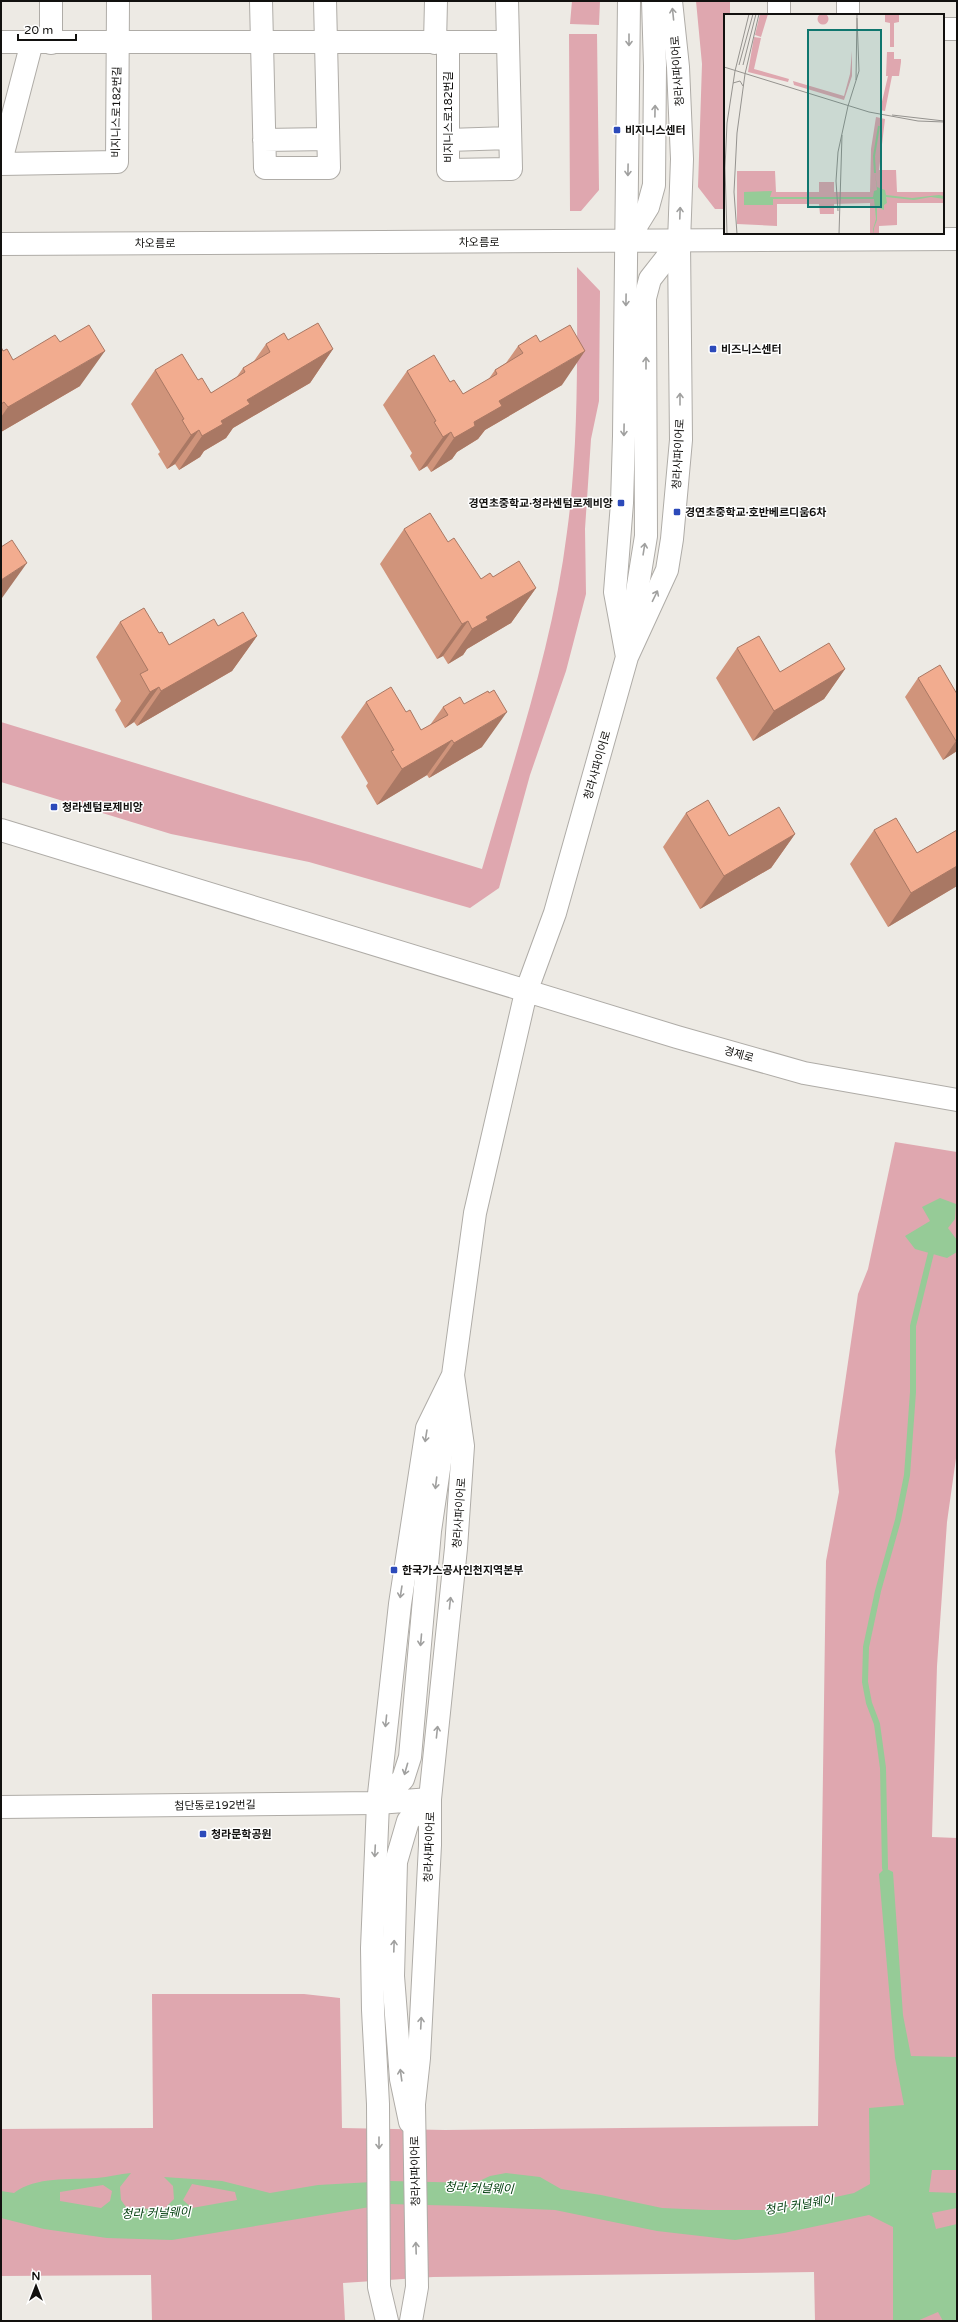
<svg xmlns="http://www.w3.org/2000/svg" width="958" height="2322" font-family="'Varela Round','Noto Sans KR',sans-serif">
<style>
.green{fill:#dfa7af}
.water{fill:#96cb97;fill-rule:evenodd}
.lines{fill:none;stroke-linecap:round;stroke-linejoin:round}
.stream{stroke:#96cb97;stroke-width:6}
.minor-casing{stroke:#afaca7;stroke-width:24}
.major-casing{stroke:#afaca7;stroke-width:24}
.minor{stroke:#fff;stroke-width:22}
.major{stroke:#fff;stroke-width:22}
.wall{fill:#d0947b}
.shaded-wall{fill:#a97864}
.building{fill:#f2ac8f;stroke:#a97864}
.oneway{stroke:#a0a09f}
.poi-dot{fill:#2c4aba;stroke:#fff;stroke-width:1.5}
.labels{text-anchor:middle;stroke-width:3;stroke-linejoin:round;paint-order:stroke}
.street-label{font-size:11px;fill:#12110f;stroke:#fff}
.poi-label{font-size:11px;font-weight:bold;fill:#12110f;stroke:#fff;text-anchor:start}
.water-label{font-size:12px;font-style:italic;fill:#044010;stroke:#fff}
.inset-river{fill:none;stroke:#96cb97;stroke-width:2}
.inset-road{fill:none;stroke:#95938f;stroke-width:1}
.view{fill:#0f766e;fill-opacity:0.15;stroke:#0f766e;stroke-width:2}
.inset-edge{fill:none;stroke:#12110f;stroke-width:2}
</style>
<rect width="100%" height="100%" fill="#edeae4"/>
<!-- green -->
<path class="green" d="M572 1H600L599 25 570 24Z
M696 1H730V15H725V209H715L698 187 702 64Z
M569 34H597L599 190 581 211H570Z
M577 267 600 291 599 401 591 439 585 529 586 594 566 671 530 775 499 888 470 908 309 862 171 834 1 782V722L482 869C514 758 553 646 567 532 579 444 577 356 577 267Z
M895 1142 957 1152V1451L947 1522 937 1666 932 1837 957 1838V2321H815L814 2272 433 2277 343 2283 345 2321H152L151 2275 1 2276V2129L153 2128 152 1994H304L340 1998 342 2128 445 2130 818 2126 826 1561 839 1492 835 1451 858 1294 868 1269Z"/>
<!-- water -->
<path class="water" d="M940 1198 956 1204 955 1219 948 1228 957 1240V1252L947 1258 915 1249 905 1236 930 1221 922 1207Z
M885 1868 893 1872 903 2015 911 2056 957 2057V2170H932L929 2192 957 2193V2208L932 2213 936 2229 957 2224V2321H943L938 2312 917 2321H893V2227L869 2215 784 2233 735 2240 657 2231 555 2210 465 2206 388 2204 172 2240 107 2238 44 2229 1 2218V2191L14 2193C36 2176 70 2180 97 2178 108 2177 120 2174 131 2173L120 2187 121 2200 126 2207 163 2210 174 2199 173 2186 164 2177 222 2181 270 2193 318 2185 390 2181 475 2183 490 2176 506 2173 540 2177 561 2189 601 2195 662 2208 708 2210H776L854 2193 870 2184 869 2108 904 2105 895 2058 879 1874ZM192 2184 235 2192 237 2200 192 2208 183 2200ZM103 2185 112 2191 110 2201 101 2208 60 2201V2192Z"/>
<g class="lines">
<!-- stream -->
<path class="stream" d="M885 1868 883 1768 877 1724 869 1703 865 1682 866 1647 878 1591 898 1520 907 1475 913 1392V1326L931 1253"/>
<!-- minor casing -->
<g class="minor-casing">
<path id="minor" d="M51 1V43
M261 1 265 168H329L325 1
M779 1V15
M848 1V15
M943 29H957
M1 42H508L507 1
M435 43 436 1
M448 43V170L511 169 508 42
M264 140 328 139
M448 140 510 138
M1 161 32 42
M1 164 117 162 118 1
M627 241 648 207 654 185 655 66 653 1
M1 244 957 239
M628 647 646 536 645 298 650 279 679 242
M378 1803 403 1779 410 1757 430 1531 451 1386
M1 1807 378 1803 430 1799
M410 2122 401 2079 393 1976 396 1862 408 1821 430 1799"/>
</g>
<!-- major casing -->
<g class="major-casing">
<path id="major" d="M627 657 615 592 622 503 624 436 629 1
M1 830 677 1037 804 1073 957 1100
M387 2321 379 2287 378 2104 373 2010 372 1948 378 1803 400 1604 427 1428 453 1375 475 1213 526 992 555 913 627 657 667 570 672 539 681 440 679 242 682 159 678 67 671 1
M411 2321 417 2287 414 2104 419 2058 430 1845V1799L456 1548 463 1446 453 1375"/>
</g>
<!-- minor -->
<use href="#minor" class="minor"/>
<!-- major -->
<use href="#major" class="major"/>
</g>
<!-- wall -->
<path class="wall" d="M288 340 333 349 310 383 233 428 226 438 204 451 200 457 179 470 175 464 167 469 158 454 160 452 131 404 155 370 211 393 236 378 243 368 254 361 266 344Z
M518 346 562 385 485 430 478 439 457 452 452 459 431 472 427 466 419 471 410 456 412 453 383 405 407 371 450 382 463 394 488 380 495 370 506 363Z
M1 347 3 351 13 360 80 386 1 432Z
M404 529 448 542 481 579 493 577 536 588 511 623 467 649 463 655 448 664 443 656 437 659 380 564Z
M120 622 159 633 169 645 218 626 257 636 232 671 137 726 134 722 125 728 115 710 121 701 96 657Z
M737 648 780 672 845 669 824 699 753 741 716 678Z
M918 678 957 694V751L943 760 905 697Z
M366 702 406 712 421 730 430 725 443 707 482 747 429 778 427 775 377 805 366 786 368 783 341 737Z
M686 813 729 836 795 834 771 868 700 909 663 847Z
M874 830 917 853 957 830V886L888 927 850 864Z"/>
<!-- shaded-wall -->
<path class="shaded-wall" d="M333 349 310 383 233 428 226 438 204 451 200 457 179 470 202 436 247 400Z
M105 351 80 386 1 432V417L8 407Z
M585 351 562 385 485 430 478 439 457 452 452 459 431 472 454 438 499 401Z
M199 430 175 464 167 469 191 435Z
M451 432 427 466 419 471 443 437Z
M27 563 2 598 1 599V580Z
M536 588 511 623 467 649 463 655 448 664 472 629 486 617Z
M468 621 443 656 437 659 462 624Z
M257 636 232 671 137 726 161 691Z
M845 669 824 699 753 741 774 711Z
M159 687 134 722 125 728 150 692Z
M507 712 482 747 429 778 454 743Z
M452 740 427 775 377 805 402 769Z
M957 740V751L943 760 956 741Z
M795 834 771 868 700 909 724 876Z
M957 866V886L888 927 911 893Z"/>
<!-- building -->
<path class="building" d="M318 323 333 349 247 400 250 404 221 421 223 424 202 436 199 430 191 435 182 420 184 419 155 370 182 354 198 380 202 378 211 393 245 372 243 368 270 352 266 344 284 333 288 340Z
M89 325 105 351 8 407 4 402 1 404V347L3 351 7 349 13 360 55 335 60 342Z
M570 325 585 351 499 401 502 406 474 422 475 426 454 438 451 432 443 437 434 422 436 421 407 371 434 355 450 382 454 380 463 394 497 374 495 370 523 353 518 346 536 335 540 342Z
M430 513 448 542 454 538 481 579 490 573 493 577 519 561 536 588 486 617 488 620 472 629 468 621 462 624 404 529Z
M12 540 27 563 1 580V547Z
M144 608 159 633 162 632 169 645 214 619 218 626 243 612 257 636 161 691 159 687 150 692 140 674 148 670 120 622Z
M759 636 780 672 829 643 845 669 774 711 737 648Z
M940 665 957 694V740L956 741 918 678Z
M391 687 406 712 410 710 421 730 448 715 443 707 460 697 464 704 488 691 489 693 494 690 507 712 454 743 452 740 402 769 391 751 394 750 366 702Z
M708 800 729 836 779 807 795 834 724 876 686 813Z
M896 818 917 853 957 830V866L911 893 874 830Z"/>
<!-- one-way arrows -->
<defs><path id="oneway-shaft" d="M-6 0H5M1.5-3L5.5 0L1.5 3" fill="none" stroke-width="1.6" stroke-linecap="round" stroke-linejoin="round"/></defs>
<g class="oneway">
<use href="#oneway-shaft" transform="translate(673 14) rotate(-96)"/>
<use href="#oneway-shaft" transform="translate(629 40) rotate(90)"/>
<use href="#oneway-shaft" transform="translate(655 111) rotate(-89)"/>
<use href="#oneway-shaft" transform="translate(628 170) rotate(91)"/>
<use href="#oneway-shaft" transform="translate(680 213) rotate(-88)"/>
<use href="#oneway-shaft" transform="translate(626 300) rotate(91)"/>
<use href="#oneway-shaft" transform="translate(646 363) rotate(-90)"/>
<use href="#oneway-shaft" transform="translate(680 399) rotate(-90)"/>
<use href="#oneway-shaft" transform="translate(624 430) rotate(91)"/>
<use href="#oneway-shaft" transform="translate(644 549) rotate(-81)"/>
<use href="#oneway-shaft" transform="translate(655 596) rotate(-64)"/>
<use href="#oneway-shaft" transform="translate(426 1436) rotate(99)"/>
<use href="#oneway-shaft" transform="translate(436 1483) rotate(97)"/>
<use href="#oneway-shaft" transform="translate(401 1592) rotate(99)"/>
<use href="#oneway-shaft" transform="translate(450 1603) rotate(-84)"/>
<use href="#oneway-shaft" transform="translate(421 1640) rotate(95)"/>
<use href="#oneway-shaft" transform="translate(386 1721) rotate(96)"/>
<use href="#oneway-shaft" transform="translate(437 1732) rotate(-84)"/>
<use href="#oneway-shaft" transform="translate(406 1769) rotate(106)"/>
<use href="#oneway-shaft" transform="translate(375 1851) rotate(93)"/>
<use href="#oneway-shaft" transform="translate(394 1946) rotate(-88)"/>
<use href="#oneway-shaft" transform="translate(421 2023) rotate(-87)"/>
<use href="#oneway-shaft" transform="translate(401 2075) rotate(-98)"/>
<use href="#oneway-shaft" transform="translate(379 2143) rotate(90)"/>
<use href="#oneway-shaft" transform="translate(416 2248) rotate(-92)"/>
</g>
<!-- markers -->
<g class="poi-dot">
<rect x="613" y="126" width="8" height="8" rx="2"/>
<rect x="709" y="345" width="8" height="8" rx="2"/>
<rect x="617" y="499" width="8" height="8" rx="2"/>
<rect x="673" y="508" width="8" height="8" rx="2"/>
<rect x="50" y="803" width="8" height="8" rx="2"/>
<rect x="390" y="1566" width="8" height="8" rx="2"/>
<rect x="199" y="1830" width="8" height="8" rx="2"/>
</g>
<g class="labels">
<!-- street labels -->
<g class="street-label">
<text transform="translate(677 71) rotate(-94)" y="4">청라사파이어로</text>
<text transform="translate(116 112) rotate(-89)" y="4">비지니스로182번길</text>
<text transform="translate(448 117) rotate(-90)" y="4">비지니스로182번길</text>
<text x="479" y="246">차오름로</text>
<text x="155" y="247">차오름로</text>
<text transform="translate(678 454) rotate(-87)" y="4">청라사파이어로</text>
<text transform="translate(597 765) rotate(-74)" y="4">청라사파이어로</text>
<text transform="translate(739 1054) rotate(16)" y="4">경제로</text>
<text transform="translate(459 1513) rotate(-86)" y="4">청라사파이어로</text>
<text transform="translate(215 1805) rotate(-1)" y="4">첨단동로192번길</text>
<text transform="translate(429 1847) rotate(-88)" y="4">청라사파이어로</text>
<text transform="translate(415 2171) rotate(-91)" y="4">청라사파이어로</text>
</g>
<!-- poi labels -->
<g class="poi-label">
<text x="625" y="134">비지니스센터</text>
<text x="721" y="353">비즈니스센터</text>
<text x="613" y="507" text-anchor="end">경연초중학교·청라센텀로제비앙</text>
<text x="685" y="516">경연초중학교·호반베르디움6차</text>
<text x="62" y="811">청라센텀로제비앙</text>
<text x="402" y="1574">한국가스공사인천지역본부</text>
<text x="211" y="1838">청라문학공원</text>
</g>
<!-- water labels -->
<g class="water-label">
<text transform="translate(479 2188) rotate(2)" y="4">청라 커널웨이</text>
<text transform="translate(799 2205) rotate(-9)" y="4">청라 커널웨이</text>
<text transform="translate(156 2213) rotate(-2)" y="4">청라 커널웨이</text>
</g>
</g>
<!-- overview -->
<g transform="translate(724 14)">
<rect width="220" height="220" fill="#edeae4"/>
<path d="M93.5 5a5.5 5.5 0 1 1 11 0a5.5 5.5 0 1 1-11 0ZM36 0H44L37 23 31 21ZM161 0H175V8L170 9V33H166V9L161 8ZM30 23 37 24 30 55 65 65 64 68 24 58ZM128 37V62L120 86 70 71 69 67 120 82 126 60ZM163 38H170V45H177V48L175 62H168L161 97 156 96 164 62H162ZM152 103 161 105 155 156H172L173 178H220V189H173V211L155 212V220H146V189L110 190V200H96L95 190H53V212L13 210V157H51L52 178H95V168H110V178H146L147 135Z" fill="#dfa7af"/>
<path d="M151 159 153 173 161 176 162 181 188 184 215 181 220 182V185L207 183 190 186 162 183 163 189 160 191V196L153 193V206L150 214V220L149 215 152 205 150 185H49V191H20V178L48 177 46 183H149L150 177 153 176Z" fill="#96cb97"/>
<path class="inset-river" d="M151 159 150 142 155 112"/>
<path class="inset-road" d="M15 51 29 0M19 51 32 0M0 53 145 98 194 107 220 108M132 66 133 0M9 69 16 67 19 72M168 101 220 107M114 197 112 167 114 138 124 92 135 57 133 4M3 220 1 154 3 109 11 57 25 0M13 220 10 178 13 119 21 60 35 0M115 220 118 121"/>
<path class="view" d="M84 16H157V193H84Z"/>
<rect width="220" height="220" class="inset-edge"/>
</g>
<!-- border -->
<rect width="958" height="2322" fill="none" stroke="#12110f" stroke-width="4"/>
<!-- north arrow -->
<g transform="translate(36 2286)" stroke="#ffffff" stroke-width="3" paint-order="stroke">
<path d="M0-3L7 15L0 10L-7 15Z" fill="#12110f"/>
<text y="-6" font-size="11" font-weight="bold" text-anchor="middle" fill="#12110f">N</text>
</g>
<!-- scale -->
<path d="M18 34v6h58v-6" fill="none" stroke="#12110f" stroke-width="2"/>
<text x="24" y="34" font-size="12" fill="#12110f" stroke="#ffffff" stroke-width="3" paint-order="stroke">20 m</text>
</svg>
